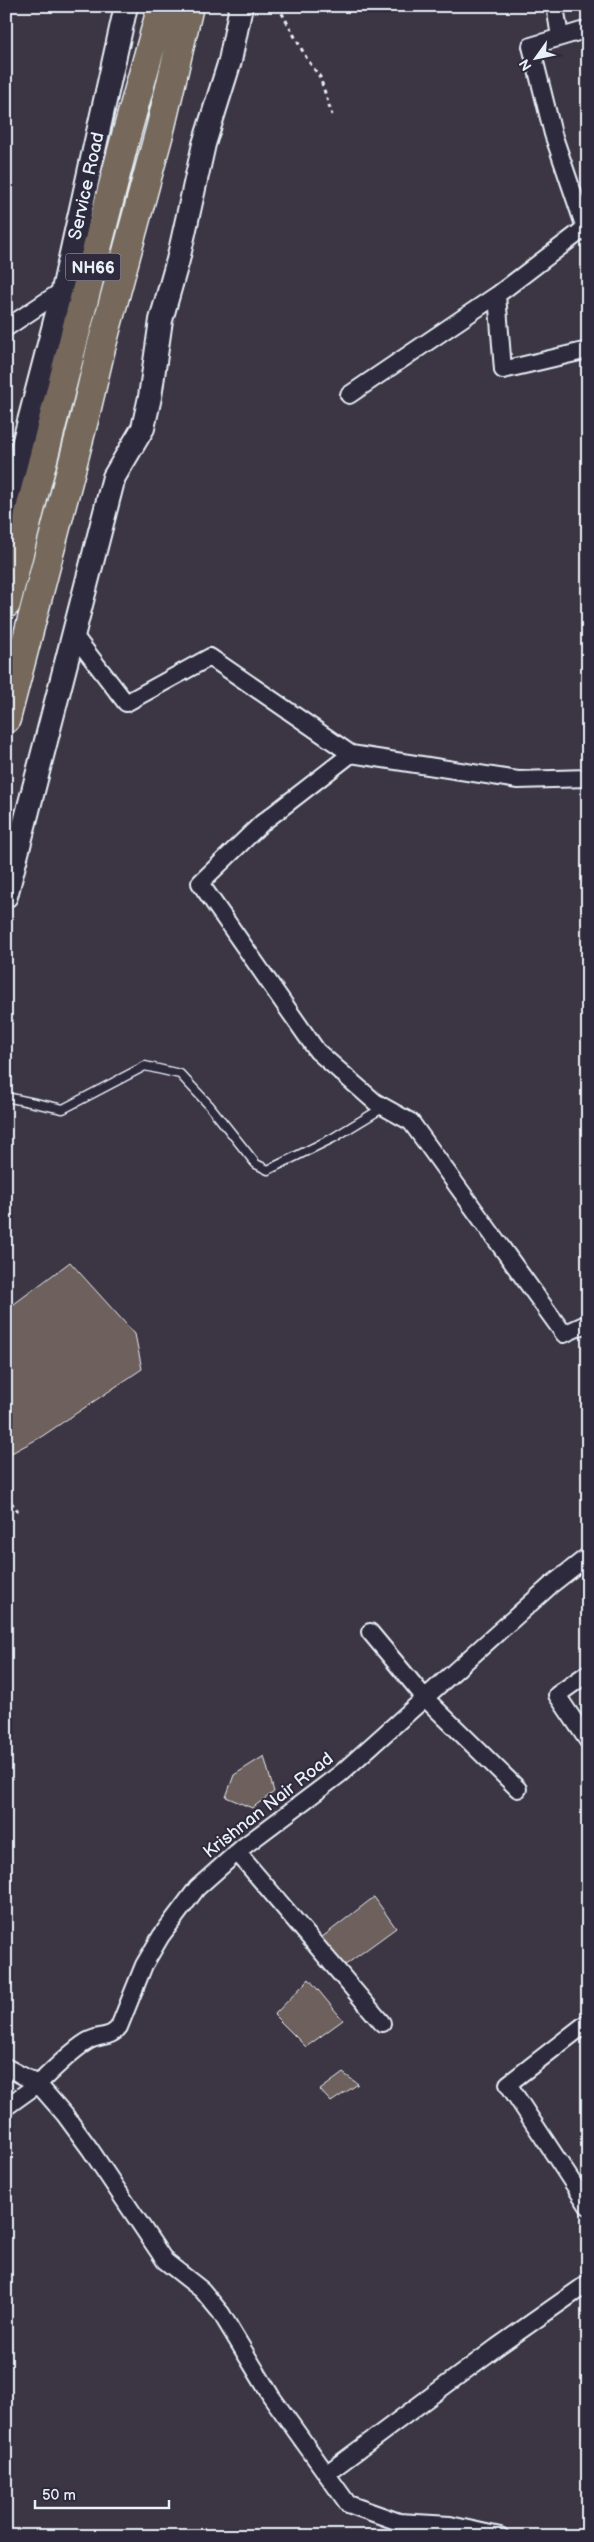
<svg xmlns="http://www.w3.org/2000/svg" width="594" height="2542" font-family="'Balsamiq Sans',sans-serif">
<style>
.building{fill:#6e615c;stroke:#e8f1f8}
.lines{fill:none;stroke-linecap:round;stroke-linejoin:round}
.lane-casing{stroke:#e8f1f8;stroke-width:11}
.street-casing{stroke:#e8f1f8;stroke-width:20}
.secondary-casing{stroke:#e8f1f8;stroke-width:26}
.highway-casing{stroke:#e8f1f8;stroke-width:31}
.path{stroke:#e8f1f8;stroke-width:3;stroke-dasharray:4 4;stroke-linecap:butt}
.lane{stroke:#2f2a3d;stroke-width:8}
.street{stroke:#2f2a3d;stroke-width:16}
.secondary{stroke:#2f2a3d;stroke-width:22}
.highway{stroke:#76695c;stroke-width:28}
.labels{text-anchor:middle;stroke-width:4;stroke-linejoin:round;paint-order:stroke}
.shield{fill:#2f2a3d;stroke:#b0b5c0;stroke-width:1}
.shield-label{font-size:16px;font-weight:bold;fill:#e8f1f8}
.street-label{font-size:18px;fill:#e8f1f8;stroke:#2f2a3d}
</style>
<rect width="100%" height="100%" fill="#3c3543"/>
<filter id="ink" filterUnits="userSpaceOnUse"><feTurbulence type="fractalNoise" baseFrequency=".02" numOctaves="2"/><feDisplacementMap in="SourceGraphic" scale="10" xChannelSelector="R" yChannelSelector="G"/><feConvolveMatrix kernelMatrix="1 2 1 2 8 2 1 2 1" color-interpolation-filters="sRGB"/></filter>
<g filter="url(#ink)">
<!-- building -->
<path class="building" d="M70 1262 135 1334 142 1369 41 1437 6 1456V1310Z
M264 1756 274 1792 252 1808 226 1797 234 1775Z
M374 1897 396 1928 344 1966 321 1938Z
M309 1979 343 2020 306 2047 274 2015Z
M343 2073 358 2084 331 2102 320 2090Z"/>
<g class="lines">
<!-- lane casing -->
<g class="lane-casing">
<path id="lane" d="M6 1097 63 1109 145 1066 180 1074 209 1105 256 1164 268 1170 333 1138 384 1107"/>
</g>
<!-- street casing -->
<g class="street-casing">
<path id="street" d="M555 6 560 37
M588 29 531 46 553 134 585 228 497 295 503 370 588 350
M6 328 63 290
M349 395 497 295
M73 634 126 703 210 657 351 754 262 823 200 883 317 1051 375 1102 411 1122 564 1334 588 1323
M351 754 518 780 588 778
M370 1632 425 1698 518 1789
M588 1673 557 1695 588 1741
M237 1852 382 2023
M588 2022 508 2084 588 2206
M6 2067 38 2084C52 2071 72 2050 88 2041 100 2034 110 2039 119 2027L144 1965 161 1936 197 1888 243 1847 340 1774 551 1585 588 1556
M6 2107 38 2084 65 2115 90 2149 165 2261 202 2290 221 2313 271 2396 348 2504 399 2522 450 2525 500 2536
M326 2474 497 2347 588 2283"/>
</g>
<!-- secondary casing -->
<g class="secondary-casing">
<g id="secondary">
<path id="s1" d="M6 510 63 290 126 6"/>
<path d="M6 896 114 477 143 428 150 397 161 320 178 260 204 144 230 61 241 6"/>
</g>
</g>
<!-- highway casing -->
<g class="highway-casing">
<path id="highway" d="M6 604 125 139 162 6
M6 719 85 416 101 348 161 126 189 6"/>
</g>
<!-- path -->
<path class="path" d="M278 6 307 59 320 77 332 115
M6 1496 18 1511"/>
<!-- lane -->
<use href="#lane" class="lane"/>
<!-- street -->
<use href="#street" class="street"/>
<!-- secondary -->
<use href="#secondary" class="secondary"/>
<!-- highway -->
<use href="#highway" class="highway"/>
</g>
</g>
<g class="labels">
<!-- shield labels -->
<rect class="shield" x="65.5" y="253.5" width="55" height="27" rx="4"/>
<g class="shield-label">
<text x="93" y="273">NH66</text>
</g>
<!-- street labels -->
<g class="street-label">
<text dy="6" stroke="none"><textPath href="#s1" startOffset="334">Service Road</textPath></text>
<text transform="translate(268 1805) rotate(-38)" y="6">Krishnan Nair Road</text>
</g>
</g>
<!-- margin -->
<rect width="594" height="2542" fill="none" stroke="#2f2a3d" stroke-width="25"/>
<rect x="12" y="12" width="569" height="2517" fill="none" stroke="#e8f1f8" stroke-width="2" filter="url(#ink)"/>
<!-- north arrow -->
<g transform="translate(536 58) rotate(237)" stroke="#2f2a3d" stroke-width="4" paint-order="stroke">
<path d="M0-4L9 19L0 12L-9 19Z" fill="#e8f1f8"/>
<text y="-8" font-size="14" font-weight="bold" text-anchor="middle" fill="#e8f1f8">N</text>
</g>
<!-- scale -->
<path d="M35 2500v8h134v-8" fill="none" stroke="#e8f1f8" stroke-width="2.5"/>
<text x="42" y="2500" font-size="15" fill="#e8f1f8" stroke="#2f2a3d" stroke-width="4" paint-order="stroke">50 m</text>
</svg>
